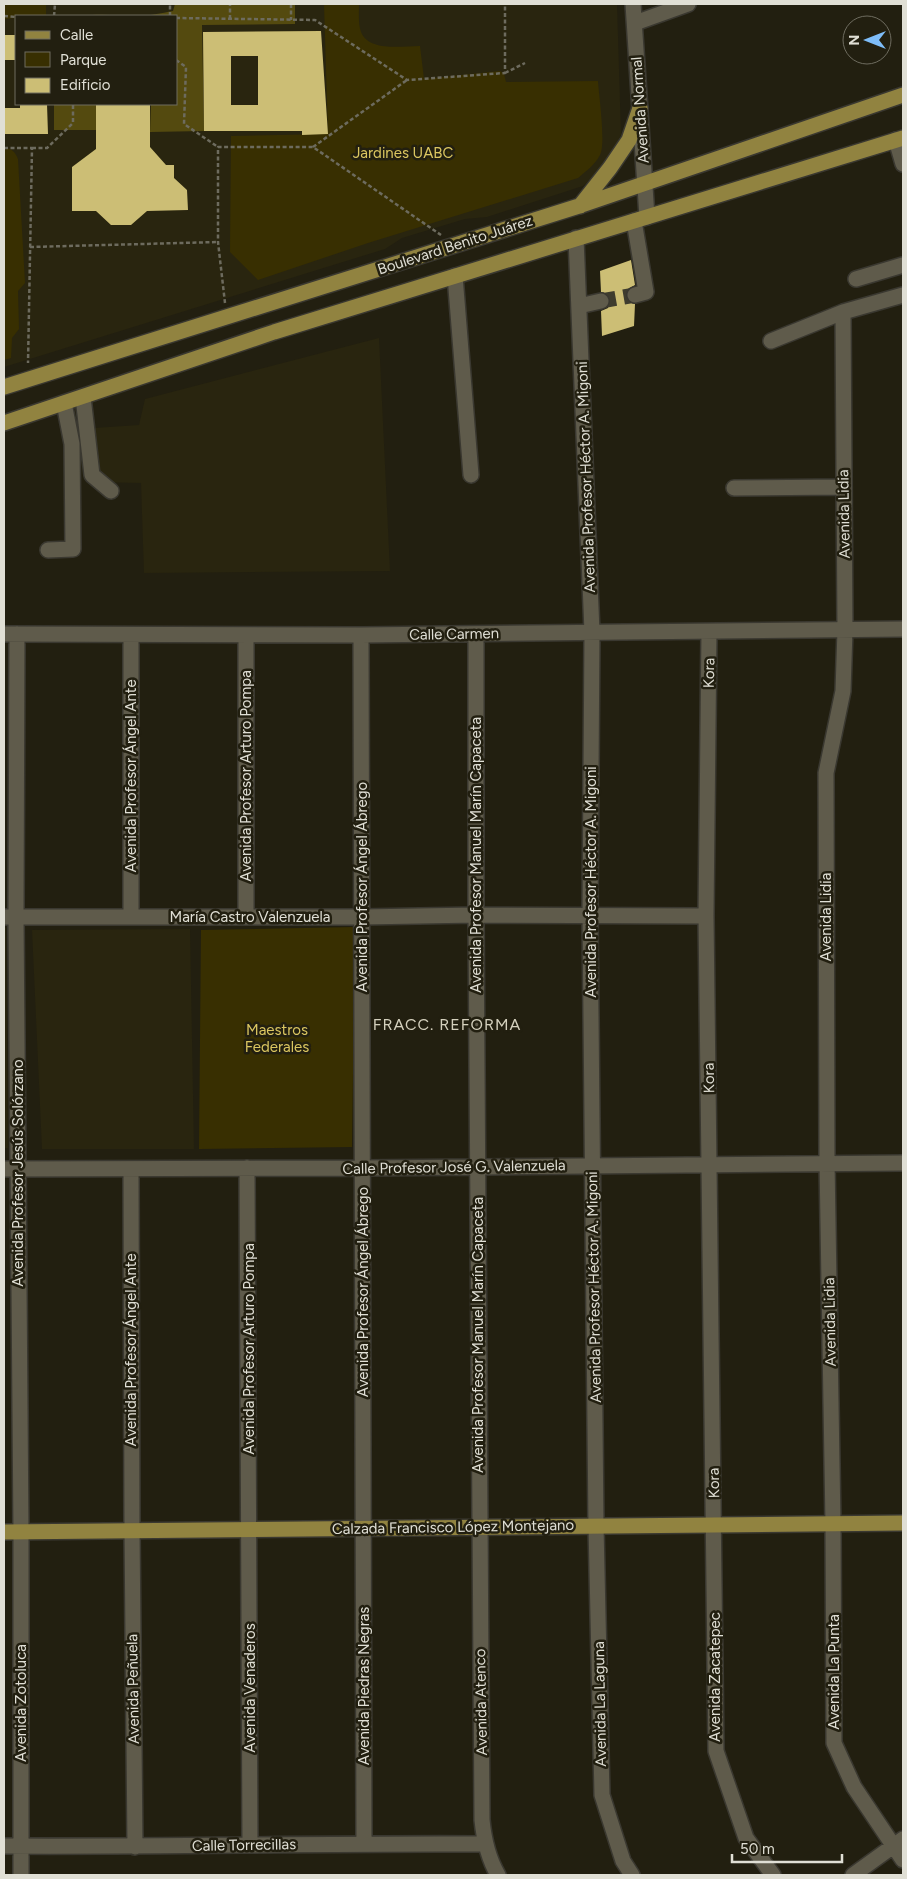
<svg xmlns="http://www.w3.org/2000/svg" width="907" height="1879" font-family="Figtree,sans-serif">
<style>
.built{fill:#29250f;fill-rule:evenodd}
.green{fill:#382f01}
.forest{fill:#544a0f}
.building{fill:#ccbe75;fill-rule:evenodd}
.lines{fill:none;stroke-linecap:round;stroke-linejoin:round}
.minor-tunnel{stroke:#3e3c2e;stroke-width:15;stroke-dasharray:15 8;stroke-linecap:butt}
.minor-casing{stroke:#3a3830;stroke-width:18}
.major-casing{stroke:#3a3830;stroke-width:18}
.path{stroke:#6d6b5e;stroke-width:2.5;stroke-dasharray:4 2.5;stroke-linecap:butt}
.minor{stroke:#5f5b4b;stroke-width:15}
.major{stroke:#918340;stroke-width:15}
.labels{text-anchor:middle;stroke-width:5;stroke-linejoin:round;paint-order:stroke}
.street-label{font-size:15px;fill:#e0dfd5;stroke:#221f10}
.park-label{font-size:15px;fill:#dbc660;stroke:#221f10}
.neighbourhood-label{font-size:16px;letter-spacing:1px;fill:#d4d0bd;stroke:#221f10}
</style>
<rect width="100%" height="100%" fill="#221f10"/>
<!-- built -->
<path class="built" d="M4 4H617L621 135 609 159 599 172 583 186 487 217 465 219 402 238 385 249 4 367ZM16 16H176V104H16Z
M379 338 390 571 144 573 141 483 94 482V428L139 425 145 399Z
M4 928H6L8 1148H4Z
M190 929 194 1149H42L32 930Z"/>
<!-- green -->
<path class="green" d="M4 4H46V16H16V18L4 19Z
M324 4H359C359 12 358 24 361 32 369 52 402 46 420 46L424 79 500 71 504 74 506 82 598 81C599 97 606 143 600 155 595 165 586 171 578 178L368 243 258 280 230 252 231 136 328 134Z
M4 148C12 148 15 152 18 159L25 283 18 291 19 329 12 338 11 358 4 360Z
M355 927 352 1147 199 1149 201 930Z"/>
<!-- forest -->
<path class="forest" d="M175 4H295V24L202 25 204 131 150 132 151 104H176V16H83C101 13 119 16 138 16 149 16 161 13 173 11Z
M54 104H96V130H54Z"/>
<!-- building -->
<path class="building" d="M321 31 328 134 302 135V131H204L203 32ZM231 56H258V105H231Z
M4 35H16V60H4Z
M20 104H47L48 134H4V108H20Z
M96 104H150V147L166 165H174V178L187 190 188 210 147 211 131 225H111L96 211H72V167L96 149Z
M631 260 635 285 628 289 626 297 629 302 635 304 634 326 602 336 601 311 608 308 610 299 608 294 601 292 600 271Z"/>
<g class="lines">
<!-- minor-tunnel -->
<path class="minor-tunnel" d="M601 301 635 295"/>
<!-- minor casing -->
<g class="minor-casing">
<path id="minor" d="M633 4 647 217
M635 23 688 4
M896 140 903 164
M634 221 646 292 635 295
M576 238 592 632 590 915 596 1526 602 1795 623 1861 632 1875
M455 276 471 475
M856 279 903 265
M579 306 601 301
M843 312 845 630 843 691 826 773 827 1162 833 1524 834 1743 854 1787 903 1860
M771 341 843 312 903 295
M83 397 92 475 111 491
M734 488 843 487
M48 550 73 549 72 444 64 403
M709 632 706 916 716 1751 746 1838 773 1875
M4 634 361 635 903 629
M17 634 16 917 21 1532V1875
M476 634V915L482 1820C484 1840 488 1858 498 1875
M246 635V917
M361 635 364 1843
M131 916V635
M4 917H362L476 915 706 916
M247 1168 250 1845
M4 1169 362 1168 903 1163
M131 1170 132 1530 135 1847
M4 1846C164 1847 325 1843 485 1844
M853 1875 903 1839"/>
</g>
<!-- major casing -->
<g class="major-casing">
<path id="major" d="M580 206 610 168 629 140 640 108
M4 387 579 206 903 95
M4 423 274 332 903 138
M4 1532 903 1523"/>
</g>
<!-- path -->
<path class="path" d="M291 4V20
M4 16 16 17
M54 16 55 4
M170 16V4
M176 18 315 20 407 80 505 73V4
M230 19V4
M176 60 186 67 184 124 218 147
M505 73 525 63
M313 147 407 80
M4 148H32L28 363
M32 148H47L73 123V104
M30 247 218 242
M225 303 218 242V147H313L441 235"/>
<!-- minor -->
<use href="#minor" class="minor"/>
<!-- major -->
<use href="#major" class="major"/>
</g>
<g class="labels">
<!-- street labels -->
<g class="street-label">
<text transform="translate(640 110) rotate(-94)" y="5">Avenida Normal</text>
<text transform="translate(455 245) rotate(-18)" y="5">Boulevard Benito Juárez</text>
<text transform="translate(586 477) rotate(-92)" y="5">Avenida Profesor Héctor A. Migoni</text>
<text transform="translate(844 514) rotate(-91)" y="5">Avenida Lidia</text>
<text transform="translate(454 634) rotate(-1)" y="5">Calle Carmen</text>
<text transform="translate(709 673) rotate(-89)" y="5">Kora</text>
<text transform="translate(131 776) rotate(-90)" y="5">Avenida Profesor Ángel Ante</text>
<text transform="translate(246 776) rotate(-90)" y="5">Avenida Profesor Arturo Pompa</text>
<text transform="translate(476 855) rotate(-90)" y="5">Avenida Profesor Manuel Marín Capaceta</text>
<text transform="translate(591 882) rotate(-90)" y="5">Avenida Profesor Héctor A. Migoni</text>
<text transform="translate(362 887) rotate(-90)" y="5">Avenida Profesor Ángel Ábrego</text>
<text x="250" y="922">María Castro Valenzuela</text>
<text transform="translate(826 917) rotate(-90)" y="5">Avenida Lidia</text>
<text transform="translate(709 1078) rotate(-91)" y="5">Kora</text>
<text transform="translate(454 1167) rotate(-1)" y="5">Calle Profesor José G. Valenzuela</text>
<text transform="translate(18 1173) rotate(-90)" y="5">Avenida Profesor Jesús Solórzano</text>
<text transform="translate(594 1287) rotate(-91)" y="5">Avenida Profesor Héctor A. Migoni</text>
<text transform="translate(363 1292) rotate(-90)" y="5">Avenida Profesor Ángel Ábrego</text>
<text transform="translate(830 1322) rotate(-91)" y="5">Avenida Lidia</text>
<text transform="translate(478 1335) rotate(-90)" y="5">Avenida Profesor Manuel Marín Capaceta</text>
<text transform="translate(249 1349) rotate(-90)" y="5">Avenida Profesor Arturo Pompa</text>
<text transform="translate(131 1350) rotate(-90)" y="5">Avenida Profesor Ángel Ante</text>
<text transform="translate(714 1483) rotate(-91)" y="5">Kora</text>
<text transform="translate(453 1527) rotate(-1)" y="5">Calzada Francisco López Montejano</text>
<text transform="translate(834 1672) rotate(-90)" y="5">Avenida La Punta</text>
<text transform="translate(715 1677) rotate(-90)" y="5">Avenida Zacatepec</text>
<text transform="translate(364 1686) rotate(-90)" y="5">Avenida Piedras Negras</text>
<text transform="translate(250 1688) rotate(-90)" y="5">Avenida Venaderos</text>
<text transform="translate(133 1689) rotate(-91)" y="5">Avenida Peñuela</text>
<text transform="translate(481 1702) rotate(-91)" y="5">Avenida Atenco</text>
<text transform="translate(21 1703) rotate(-90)" y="5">Avenida Zotoluca</text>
<text transform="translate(600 1704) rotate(-91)" y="5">Avenida La Laguna</text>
<text transform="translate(244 1845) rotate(-1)" y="5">Calle Torrecillas</text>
</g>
<!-- park labels -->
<g class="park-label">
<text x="403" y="158">Jardines UABC</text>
<text x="277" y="1035">Maestros<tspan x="277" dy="17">Federales</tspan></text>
</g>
<!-- neighbourhood labels -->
<g class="neighbourhood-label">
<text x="447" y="1030">FRACC. REFORMA</text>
</g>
</g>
<!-- border -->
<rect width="907" height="1879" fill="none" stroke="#e0dfd5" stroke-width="10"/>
<!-- legend -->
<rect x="15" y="15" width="162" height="90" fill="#221f10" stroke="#6e6c5f"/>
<rect x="25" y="31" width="25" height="8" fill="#918340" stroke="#6e6c5f"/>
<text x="60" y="40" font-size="15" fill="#e0dfd5">Calle</text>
<rect x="25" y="52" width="25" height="15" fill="#382f01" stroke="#6e6c5f"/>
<text x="60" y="65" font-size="15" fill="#e0dfd5">Parque</text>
<rect x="25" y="78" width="25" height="15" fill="#ccbe75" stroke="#6e6c5f"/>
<text x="60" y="90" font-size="15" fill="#e0dfd5">Edificio</text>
<!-- north arrow -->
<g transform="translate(867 40) rotate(270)"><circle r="24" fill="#221f10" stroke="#6e6c5f"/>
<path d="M0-4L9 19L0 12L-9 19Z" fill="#7ebdf9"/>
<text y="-8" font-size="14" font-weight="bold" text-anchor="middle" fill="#e0dfd5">N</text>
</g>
<!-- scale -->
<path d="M732 1854v8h110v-8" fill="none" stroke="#e0dfd5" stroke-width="2.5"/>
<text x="740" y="1854" font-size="15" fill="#e0dfd5" stroke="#221f10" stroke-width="4" paint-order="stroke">50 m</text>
</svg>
